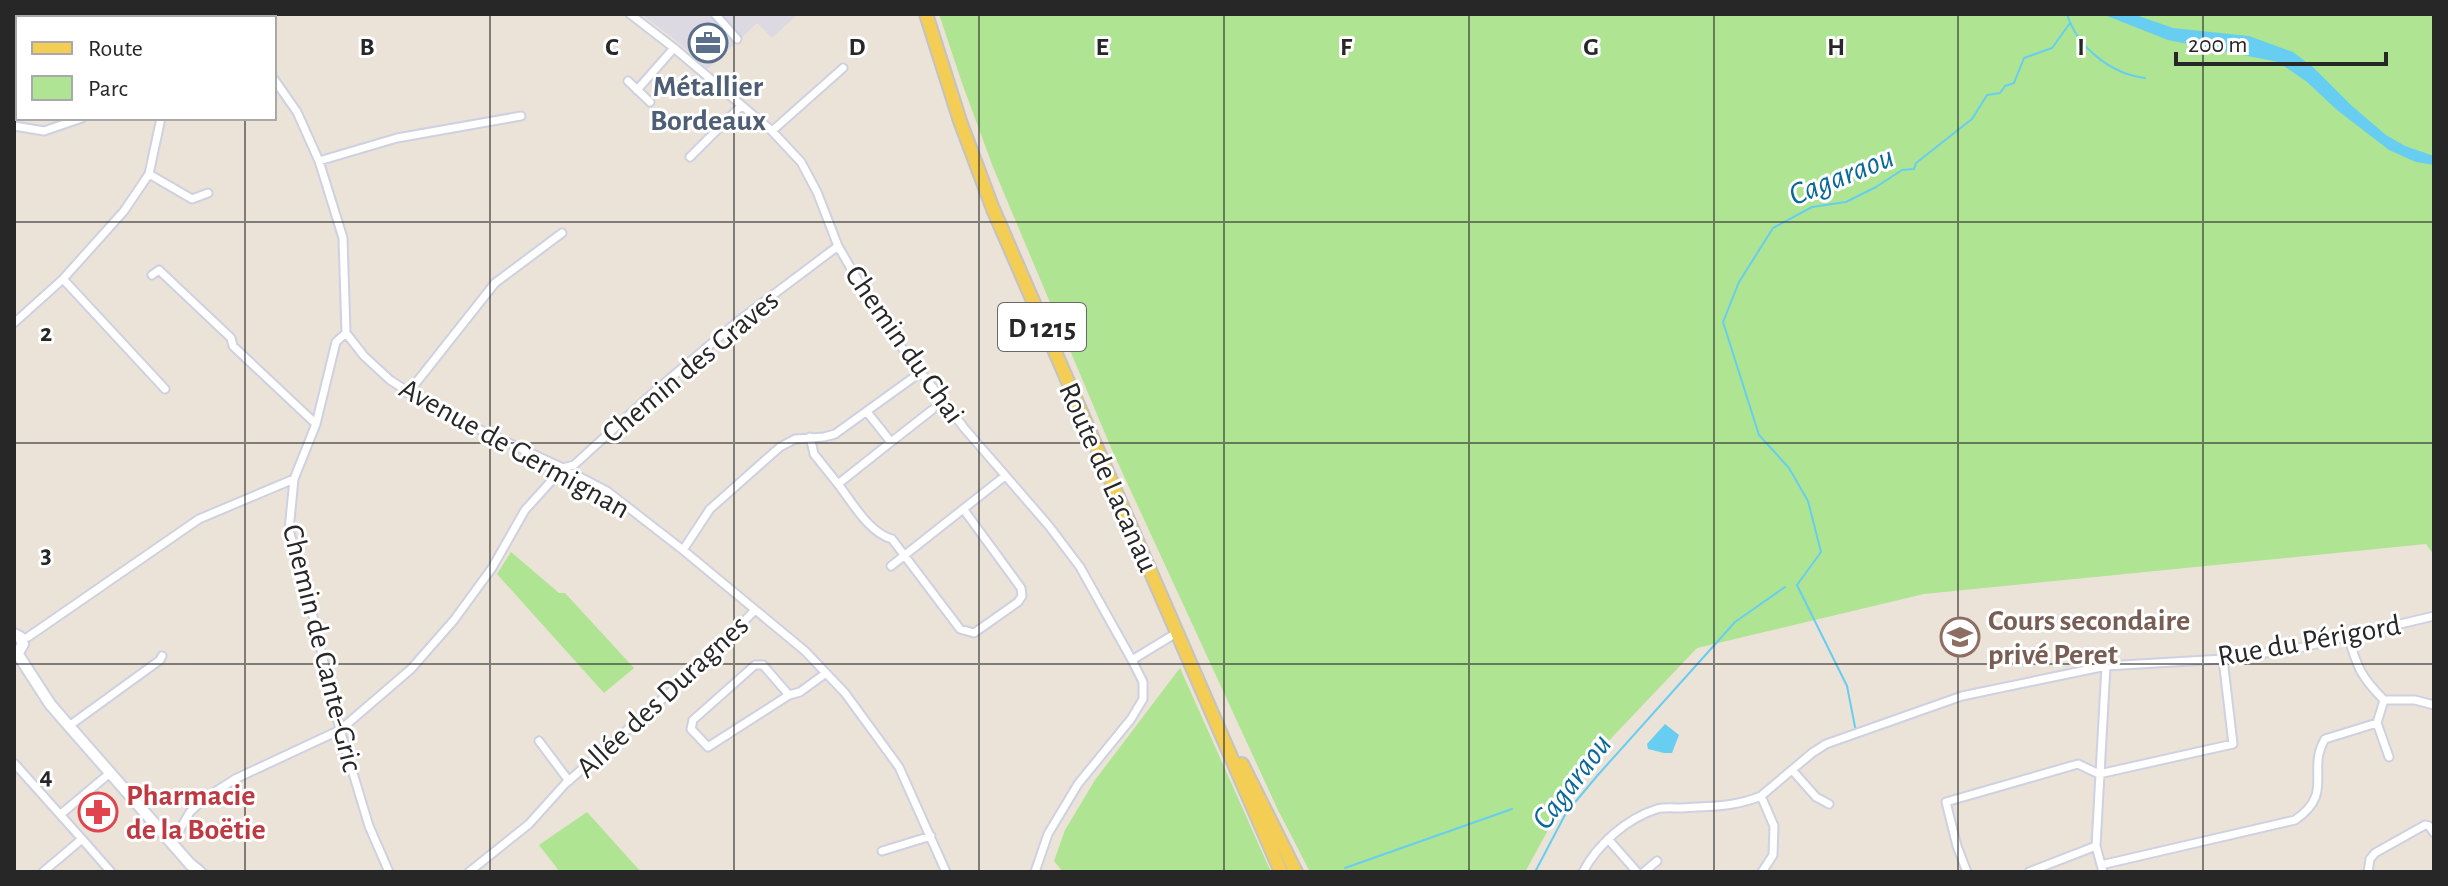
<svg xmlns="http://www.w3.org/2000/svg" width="2448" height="886" font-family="'Alegreya Sans',sans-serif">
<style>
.industrial{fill:#dcd9e2}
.education{fill:#ede0c6}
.green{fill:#afe492}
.water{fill:#67cef1}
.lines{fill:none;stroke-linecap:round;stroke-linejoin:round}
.stream{stroke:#67cef1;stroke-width:2}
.street-casing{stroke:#cdd1e1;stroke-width:11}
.secondary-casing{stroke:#cdd1e1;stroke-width:14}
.primary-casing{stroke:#c3c3c3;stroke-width:16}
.street{stroke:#fff;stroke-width:7}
.secondary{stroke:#fff;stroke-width:10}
.primary{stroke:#f4cd54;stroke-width:12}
.grid{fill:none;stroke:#272727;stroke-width:2;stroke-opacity:0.55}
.labels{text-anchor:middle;stroke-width:6;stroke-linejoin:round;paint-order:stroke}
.shield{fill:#fff;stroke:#686868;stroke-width:2}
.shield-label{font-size:28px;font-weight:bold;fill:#272727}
.service-label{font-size:30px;font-weight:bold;fill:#4e5e75;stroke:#fff}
.street-label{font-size:30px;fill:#272727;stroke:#fff}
.education-label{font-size:30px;font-weight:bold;fill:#785e54;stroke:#fff;text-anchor:start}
.health-label{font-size:30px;font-weight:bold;fill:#be3a42;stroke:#fff;text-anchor:start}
.water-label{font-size:32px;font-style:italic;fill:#0a6999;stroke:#fff}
.grid-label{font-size:26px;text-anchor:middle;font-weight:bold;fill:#272727;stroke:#fff;stroke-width:6;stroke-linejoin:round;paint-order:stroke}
</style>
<rect width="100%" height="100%" fill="#ebe2d8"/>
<!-- industrial -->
<path class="industrial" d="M641 14H798L772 38 757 23 708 69 673 38Z"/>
<!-- education -->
<path class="education" d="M39 14H98L100 18H33Z
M18 29V95L14 98V32Z"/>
<!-- green -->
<path class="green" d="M939 14H2434V555L2426 544 1924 594 1697 648 1581 770 1525 872H1310L1278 810 1112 450 993 167 962 83Z
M511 552 559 593H565L634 668 604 693 497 574Z
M1180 668 1271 872H1063L1054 861 1065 830 1095 780Z
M587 812 641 872H560L539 845Z"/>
<!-- water -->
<path class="water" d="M2102 14H2133L2173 28 2249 36 2293 52 2314 68 2352 106 2386 135 2405 146 2434 156V165L2416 162 2389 150 2337 110 2307 82 2278 62 2168 40Z
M1665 724 1679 735 1672 753H1664L1648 749 1647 744Z"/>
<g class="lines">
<!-- stream -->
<path class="stream" d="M2067 14C2077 47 2111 74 2145 78
M1856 732 1847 686 1797 585 1821 552 1808 501 1789 468 1759 435 1723 322 1739 282 1773 228 1812 207 1846 202 1876 187 1902 170 1914 169 1916 163 1972 119 1987 95 2000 93 2005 86 2014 83 2024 58 2052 48 2070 23
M1345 868 1512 809
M1535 872 1566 813 1597 776 1735 622 1785 587"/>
<!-- street casing -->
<g class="street-casing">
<path id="street" d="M220 14 223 18
M630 14 674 48 772 131 801 162 817 192 838 246 882 322 965 429 1049 526 1080 567 1132 660 1143 682V699L1131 719 1078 784 1048 834 1035 872
M715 14 737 39
M187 18 188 14
M274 79 297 112 319 161 343 238 346 333 364 356 390 380 435 409 563 468 607 491 683 550 805 651 845 693 899 767 946 872
M628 81 650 102
M637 90 674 48
M14 126 44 131 82 118
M772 131 843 68
M690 157 741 106
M319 161 397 138 521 116
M149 174 192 199 208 193
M152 275 159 270 231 338 233 346 316 424
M63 279 165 389
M14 323 63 279 124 211 149 174 161 118
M346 333 336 342 316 424 294 479 289 530 311 608 340 730 369 826 389 872
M408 393 495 283 562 233
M867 412 891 442 932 410
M810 437 814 454 838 484
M891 442 838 484C852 502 869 533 892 539L960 629 974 633 1018 602 1022 596 1021 588 964 510
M683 550 710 509 780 447 795 439 824 437 835 434 921 372
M891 566 1005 476
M2348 636C2357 667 2361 677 2384 700H2415L2434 705
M22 639 28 637 199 519 294 479
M1132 660 1178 632
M789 695 708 747 691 729 693 720 755 665H763L789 695 800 692 826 673
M2377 723 2389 757
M69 726 160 660 162 656
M539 741 569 781
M14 763 82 839 43 872
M1793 771 1816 797 1829 804
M1761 796 1774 826 1773 855 1762 872
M61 814 110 773
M82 839 111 872
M1608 839 1637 872
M172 843 190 812 204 799 235 779 340 730 411 669 454 620 492 568 525 510 563 468 574 465 654 392 737 322 838 246
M882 851 931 836
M2101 865 2295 820C2335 793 2306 771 2325 739L2377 723 2384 700
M469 872 529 824 565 784 697 669 755 610
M1583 872C1597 845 1627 818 1657 809 1664 807 1674 808 1682 808 1710 806 1735 807 1761 796L1812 753 1826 744 1962 696 2106 666 2223 659 2299 648 2434 616
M1644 872 1657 861
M1967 872 1957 846 1946 802 2078 764 2099 774 2233 744 2223 659
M2029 872 2096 846
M2103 872 2096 846 2106 666
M2368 872 2370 859 2375 853 2425 825 2429 826 2434 833"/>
</g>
<!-- secondary casing -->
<g class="secondary-casing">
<path id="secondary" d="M14 634 20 637 23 644 19 651 14 653
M17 653 50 704 69 726 190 864 200 872"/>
</g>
<!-- primary casing -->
<g class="primary-casing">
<path id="primary" d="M926 14 960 121 993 209 1281 872
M1242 764 1296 872"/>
</g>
<!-- street -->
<use href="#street" class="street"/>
<!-- secondary -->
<use href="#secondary" class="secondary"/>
<!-- primary -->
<use href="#primary" class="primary"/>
</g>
<!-- grid -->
<path class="grid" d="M245 14V18M490 14V872M734 14V872M979 14V872M1224 14V872M1469 14V872M1714 14V872M1958 14V872M2203 14V872M245 118V872M14 222H2434M14 443H2434M14 664H2434"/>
<!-- icons -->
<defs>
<g id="office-ring" transform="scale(2)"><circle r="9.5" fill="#fff" stroke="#5c6f8a" stroke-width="1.5"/><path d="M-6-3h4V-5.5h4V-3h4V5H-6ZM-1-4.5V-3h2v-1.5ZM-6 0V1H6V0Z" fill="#5c6f8a"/></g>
<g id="school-ring" transform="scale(2)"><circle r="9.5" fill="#fff" stroke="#8d6e63" stroke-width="1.5"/><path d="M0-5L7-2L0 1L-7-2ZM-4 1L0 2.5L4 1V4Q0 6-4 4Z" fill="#8d6e63"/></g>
<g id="pharmacy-ring" transform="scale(2)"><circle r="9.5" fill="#fff" stroke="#e0444e" stroke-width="1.5"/><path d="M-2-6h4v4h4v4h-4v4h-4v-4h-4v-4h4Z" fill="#e0444e"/></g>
</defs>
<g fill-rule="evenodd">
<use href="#office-ring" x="708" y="43"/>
<use href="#school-ring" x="1960" y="637"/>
<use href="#pharmacy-ring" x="98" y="812"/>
</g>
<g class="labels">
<!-- shield labels -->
<rect class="shield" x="998" y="303" width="88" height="48" rx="6"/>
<g class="shield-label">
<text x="1042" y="337">D 1215</text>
</g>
<!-- service labels -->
<g class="service-label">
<text x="708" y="96">Métallier<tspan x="708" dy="34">Bordeaux</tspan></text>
</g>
<!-- street labels -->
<g class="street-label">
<text transform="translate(905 344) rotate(55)" y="10">Chemin du Chai</text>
<text transform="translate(690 366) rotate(-40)" y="10">Chemin des Graves</text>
<text transform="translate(515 448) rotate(29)" y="10">Avenue de Germignan</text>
<text transform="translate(1109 477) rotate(66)" y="10">Route de Lacanau</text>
<text transform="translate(2309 640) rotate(-10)" y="10">Rue du Périgord</text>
<text transform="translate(323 648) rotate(76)" y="10">Chemin de Cante-Gric</text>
<text transform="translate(662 696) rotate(-43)" y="10">Allée des Duragnes</text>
</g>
<!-- education labels -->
<g class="education-label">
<text x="1988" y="630">Cours secondaire<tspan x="1988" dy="34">privé Peret</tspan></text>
</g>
<!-- health labels -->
<g class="health-label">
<text x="126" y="805">Pharmacie<tspan x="126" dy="34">de la Boëtie</tspan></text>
</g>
<!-- water labels -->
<g class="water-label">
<text transform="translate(1841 175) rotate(-22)" y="11">Cagaraou</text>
<text transform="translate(1571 781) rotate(-53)" y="11">Cagaraou</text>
</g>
</g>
<g class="grid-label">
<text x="367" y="55">B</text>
<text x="612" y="55">C</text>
<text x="857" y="55">D</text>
<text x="1102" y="55">E</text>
<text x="1346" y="55">F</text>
<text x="1591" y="55">G</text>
<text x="1836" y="55">H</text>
<text x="2081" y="55">I</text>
<text x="46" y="341">2</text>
<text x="46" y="563">3</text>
<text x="46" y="784">4</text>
</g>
<!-- border -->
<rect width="2448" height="886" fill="none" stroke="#272727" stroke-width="32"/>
<!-- legend -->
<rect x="16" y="16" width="260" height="104" fill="#ffffff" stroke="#a9a9a9" stroke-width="2"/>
<rect x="32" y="42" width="40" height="12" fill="#f4cd54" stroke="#a9a9a9" stroke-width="2"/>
<text x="88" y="56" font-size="24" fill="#272727">Route</text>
<rect x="32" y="76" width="40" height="24" fill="#afe492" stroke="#a9a9a9" stroke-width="2"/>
<text x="88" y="96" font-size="24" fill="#272727">Parc</text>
<!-- scale -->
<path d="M2176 52v12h210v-12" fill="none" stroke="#272727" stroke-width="4"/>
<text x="2188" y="52" font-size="24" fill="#272727" stroke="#ffffff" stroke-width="6" paint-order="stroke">200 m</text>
</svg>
